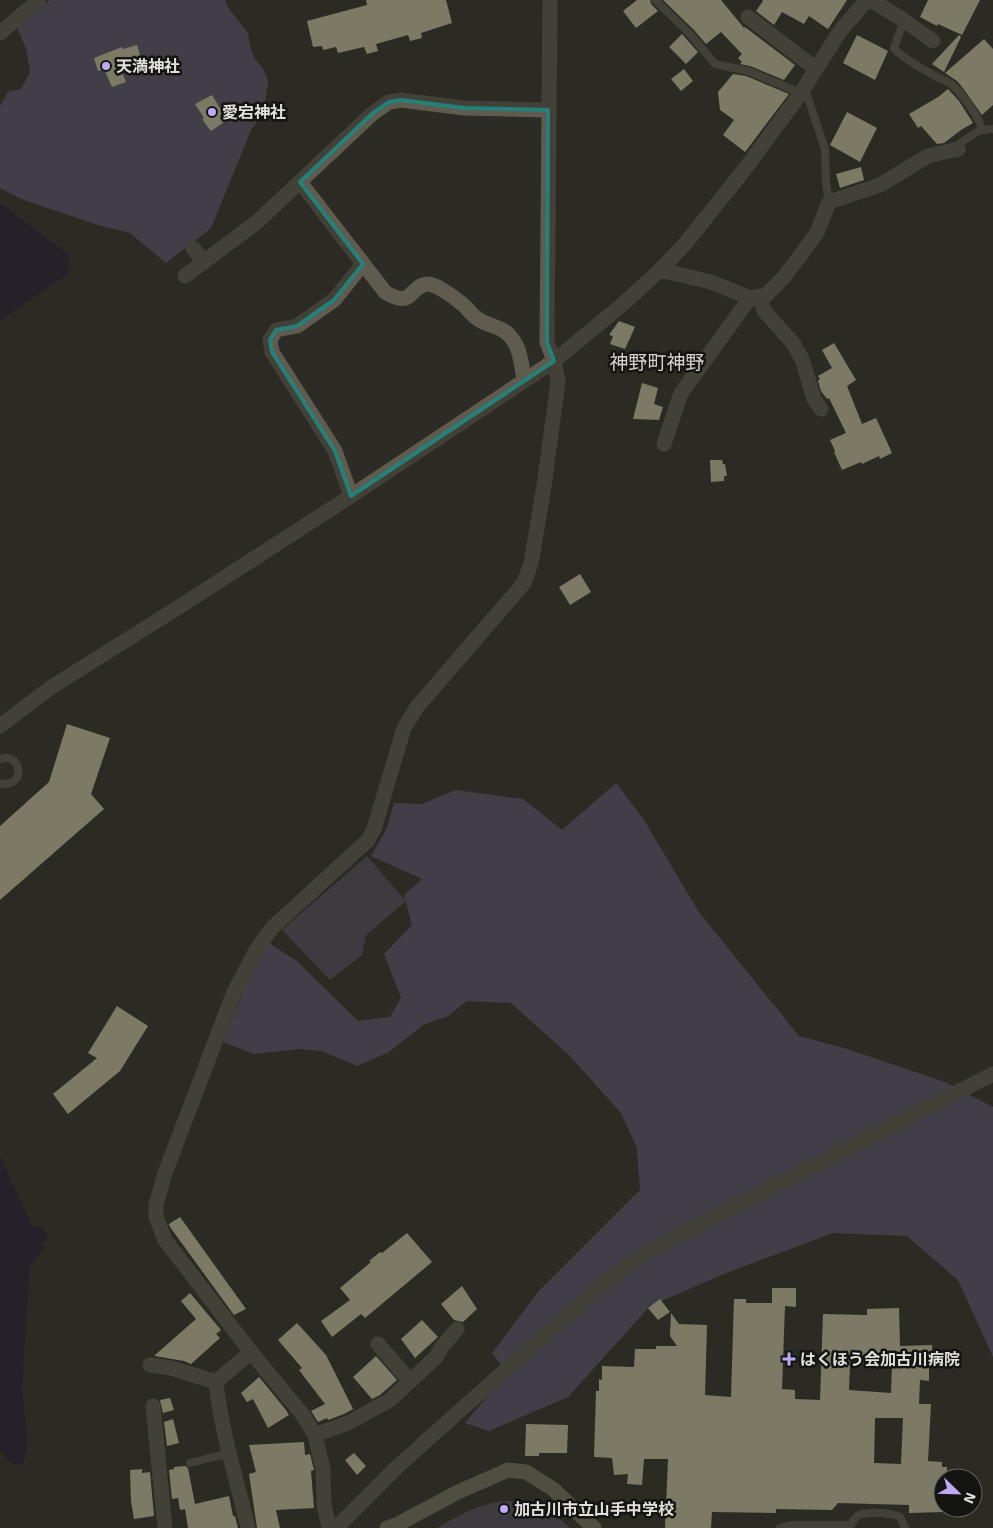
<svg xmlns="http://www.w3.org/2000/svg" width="993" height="1528" font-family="'Exo 2','Noto Sans JP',sans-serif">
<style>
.green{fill:#524c62}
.forest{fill:#5c5572}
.water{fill:#1c152e}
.building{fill:#ded7b3;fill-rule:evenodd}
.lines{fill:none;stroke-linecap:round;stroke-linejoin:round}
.lane{stroke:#5f5c4f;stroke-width:8}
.street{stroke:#5f5c4f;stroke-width:15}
.secondary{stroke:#7c7862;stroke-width:15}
.marked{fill:none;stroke:#248179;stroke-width:4;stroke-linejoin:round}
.poi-dot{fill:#bda9f5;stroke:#141411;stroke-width:2}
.labels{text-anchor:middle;stroke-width:5;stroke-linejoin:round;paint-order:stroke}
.poi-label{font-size:16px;font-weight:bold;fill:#e1e0dc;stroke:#141411;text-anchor:start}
.quarter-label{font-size:19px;fill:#d5d3cb;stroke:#141411}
</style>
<rect width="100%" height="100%" fill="#2c2b25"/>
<!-- green -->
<path class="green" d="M367 856 406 901 366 935 362 955 330 980 282 930Z
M508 1501C525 1503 531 1505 545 1514L553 1513 570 1528H437C459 1515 482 1502 508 1501Z"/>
<!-- forest -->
<path class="forest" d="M50 0H225L229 9 248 33 250 46 255 59 264 70 268 82 264 112 251 130 211 228 166 263 130 233 98 225 21 199 0 188V106L8 92 21 89 30 73 27 51 17 27Z
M616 783 644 820 698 911 799 1036 844 1048 945 1082 993 1107V1357L958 1280 907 1236 833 1233 726 1273 650 1306 568 1397 489 1431 465 1423 507 1373 492 1353 538 1292 640 1190 637 1148 621 1113 569 1055 511 1003 467 1001 448 1016 423 1025 389 1052 357 1066 321 1051 299 1049 254 1054 223 1042 248 979 269 943 298 962 358 1021 390 1017 401 998 384 954 412 925 404 895 422 879 371 856 387 828 394 803 422 804 456 790 523 799 562 830Z"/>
<!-- water -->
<path class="water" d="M0 203 69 255 68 274 0 321Z
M0 1157 33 1227 41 1226 48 1239 41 1244 44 1249 30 1265 22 1389 28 1440 27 1450 23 1463 15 1465 7 1460 0 1450Z"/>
<!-- building -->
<path class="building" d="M366 0H446L452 23 421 33 422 38 410 41 408 35 376 44 378 51 367 54 364 47 338 53 336 47 323 50 322 46 313 47 307 21 367 5Z
M637 0H650L651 4 658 11 636 28 623 11Z
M663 0H721L744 28 745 27 795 65 784 80 750 66 740 64 742 62 738 58 742 54 721 32 706 44 694 30Z
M762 0H847L828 29 809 16 804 24 782 12 774 25 756 11 763 1Z
M928 0H980L962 35 938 24 937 26 920 17Z
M682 34 698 52 686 64 669 47Z
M857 35 888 51 875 80 843 63Z
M959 35 961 37 944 72 932 64Z
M984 39 993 49V105L982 115 962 87 957 81 945 73Z
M137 45 141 58 119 65 126 82 112 87 104 69 98 71 94 58 122 47 123 49Z
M684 69 693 81 681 91 671 79Z
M733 74 746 76 789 94 745 152 723 135 734 120 720 110 718 92Z
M948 89 959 101 973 123 961 130 944 143 937 144 921 126 918 128 909 114 938 97Z
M212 95 227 120 211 131 202 119 204 118 195 104Z
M847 112 877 128 860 162 830 145Z
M861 167 864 180 840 188 836 174Z
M619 321 635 327 625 349 610 344 613 336 609 335Z
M834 343 856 380 847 386 862 424 876 418 892 453 880 459 879 456 862 464 861 462 842 470 834 452 835 451 830 440 846 433 829 398 827 399 821 391 818 381 820 379 818 376 832 368 822 350Z
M642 383 658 388 654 404 663 407 659 420 633 419Z
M710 460H722L723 464H725L727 476H724V481L711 482Z
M580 574 591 592 570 605 559 587Z
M67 724 110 738 91 794 104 809 0 900V826L49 782Z
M117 1006 148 1026 120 1071 68 1114 53 1094 97 1058 88 1053Z
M180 1217 246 1309 234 1315 170 1227 169 1224Z
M407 1233 432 1262 365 1318 361 1314 332 1337 321 1321 350 1300 340 1288 371 1262 369 1261 380 1252 382 1253Z
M462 1286 477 1309 463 1322 454 1320 441 1304Z
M772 1288H796V1307L785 1306 782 1389 795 1390V1399L820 1400 823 1314 867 1315V1309L899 1308 900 1346 932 1345 933 1366H929V1381L920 1380 919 1404H931L928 1461 942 1462V1467H947V1478H943V1512L909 1513V1505L838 1503 832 1510 776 1509V1513L712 1512 711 1528H665L668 1459H644L642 1485 627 1484 628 1474 614 1475 612 1458 594 1457 596 1391H599V1379L602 1380V1366L634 1367 635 1349H656V1346H677L670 1336 671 1313 679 1324 707 1325 705 1395 731 1397 734 1299H746V1303H772ZM850 1364H892L891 1393 849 1390ZM875 1418H903L901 1464 874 1463Z
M190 1293 221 1330 216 1334 220 1338 191 1364 184 1361 155 1356V1355L196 1319 181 1301Z
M660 1299 670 1312 658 1320 648 1308Z
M422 1320 438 1337 415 1358 401 1339Z
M297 1323 326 1355 353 1409 344 1414 328 1420 327 1418 318 1422 311 1411 325 1404 299 1370 302 1368 278 1340Z
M376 1356 397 1380 380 1395 372 1399 353 1377Z
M259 1377 286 1410 289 1415 268 1428 253 1399 247 1402 241 1393Z
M170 1398 174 1410 163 1413 160 1400Z
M173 1419 179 1443 167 1446 164 1422Z
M526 1424 568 1425 567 1453H539V1456H525Z
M304 1442 305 1455 310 1454 314 1470 311 1471 314 1508 276 1510 280 1528H257L249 1474 256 1472 249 1445Z
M354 1453 366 1466 357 1475 345 1460Z
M185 1466 188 1468 195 1504 229 1496 233 1516H235L238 1528H188L185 1509 180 1510 178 1498 172 1499 169 1470 174 1469V1467Z
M142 1469V1473L150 1472 154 1516 134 1519 131 1501 130 1470Z"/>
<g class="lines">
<!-- lane -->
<path class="lane" d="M655 0 690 34 715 64 748 71 801 93 806 92 825 149 826 182 829 202
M904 20 894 48C903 59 924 70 937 77 940 79 945 80 948 82 958 88 965 99 971 108 976 115 980 122 982 130
M958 149 960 143 980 130 993 129
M0 759C25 752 24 790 0 783
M190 1463 229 1453
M780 1528 792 1525H851C853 1521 855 1517 859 1515 867 1511 892 1513 900 1517L905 1528"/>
<!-- street -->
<path class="street" d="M871 0 902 19 933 41
M748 17 816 69
M0 33 39 0
M300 182 385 292C414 310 409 285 428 284 436 284 454 297 461 303 467 307 471 315 478 319 491 328 503 325 513 340 521 351 522 368 524 380
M193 248 204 262
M660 270 711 282 750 298 766 295 784 277 817 233 829 202 880 185 928 156 958 149
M185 276 257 222 373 113 389 102 401 100 464 108 548 110
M758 296 765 312 793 343 802 359 814 399 821 409
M664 444 681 393 750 298
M351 496 335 451 272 352 270 340 276 330 297 326 334 300 363 264
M0 726 50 688 182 605 351 496 554 361 623 304 660 270 685 244 744 170 801 93 840 31 867 0
M378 1344 410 1381
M150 1365 171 1368 216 1382
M153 1406 165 1528
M315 1435 348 1423 390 1400 436 1357 441 1348 457 1329
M248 1528C237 1480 221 1431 216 1382L251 1352
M329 1528 324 1504 323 1469 315 1435 302 1414 251 1352 165 1240 156 1217V1205L165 1173 234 992 258 947 272 928 368 840 374 829 404 728 417 707 524 583 531 563 544 486 558 382 554 361 547 342 550 0
M336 1528 396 1468 465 1406 603 1284 644 1254 745 1201 993 1074"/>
<!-- secondary -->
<path class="secondary" d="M387 1528 396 1525 458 1492 508 1470 526 1472 553 1489 594 1528"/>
</g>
<!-- marked area -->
<path d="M0 0H993V1528H0ZM401 100 464 108 548 110 547 342 554 361 351 496 335 451 272 352 270 340 276 330 297 326 334 300 363 264 300 182 373 113 389 102Z" fill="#2c2b25" fill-opacity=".55" fill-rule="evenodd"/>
<path class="marked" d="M401 100 464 108 548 110 547 342 554 361 351 496 335 451 272 352 270 340 276 330 297 326 334 300 363 264 300 182 373 113 389 102Z"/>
<!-- markers -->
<g class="poi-dot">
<circle cx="106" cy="66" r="5"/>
<circle cx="212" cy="112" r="5"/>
<path d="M786.5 1351.5h5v5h5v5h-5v5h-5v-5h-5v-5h5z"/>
<circle cx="504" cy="1509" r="5"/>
</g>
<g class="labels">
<!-- poi labels -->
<g class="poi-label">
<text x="116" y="72">天満神社</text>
<text x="222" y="118">愛宕神社</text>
<text x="800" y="1365">はくほう会加古川病院</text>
<text x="514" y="1515">加古川市立山手中学校</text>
</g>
<!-- quarter labels -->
<g class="quarter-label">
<text x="657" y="369">神野町神野</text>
</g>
</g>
<!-- north arrow -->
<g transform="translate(958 1493) rotate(113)"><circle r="24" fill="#141411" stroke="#666662"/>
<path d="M0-4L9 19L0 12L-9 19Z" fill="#bda9f5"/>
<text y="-8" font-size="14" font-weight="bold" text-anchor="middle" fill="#e1e0dc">N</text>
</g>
</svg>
